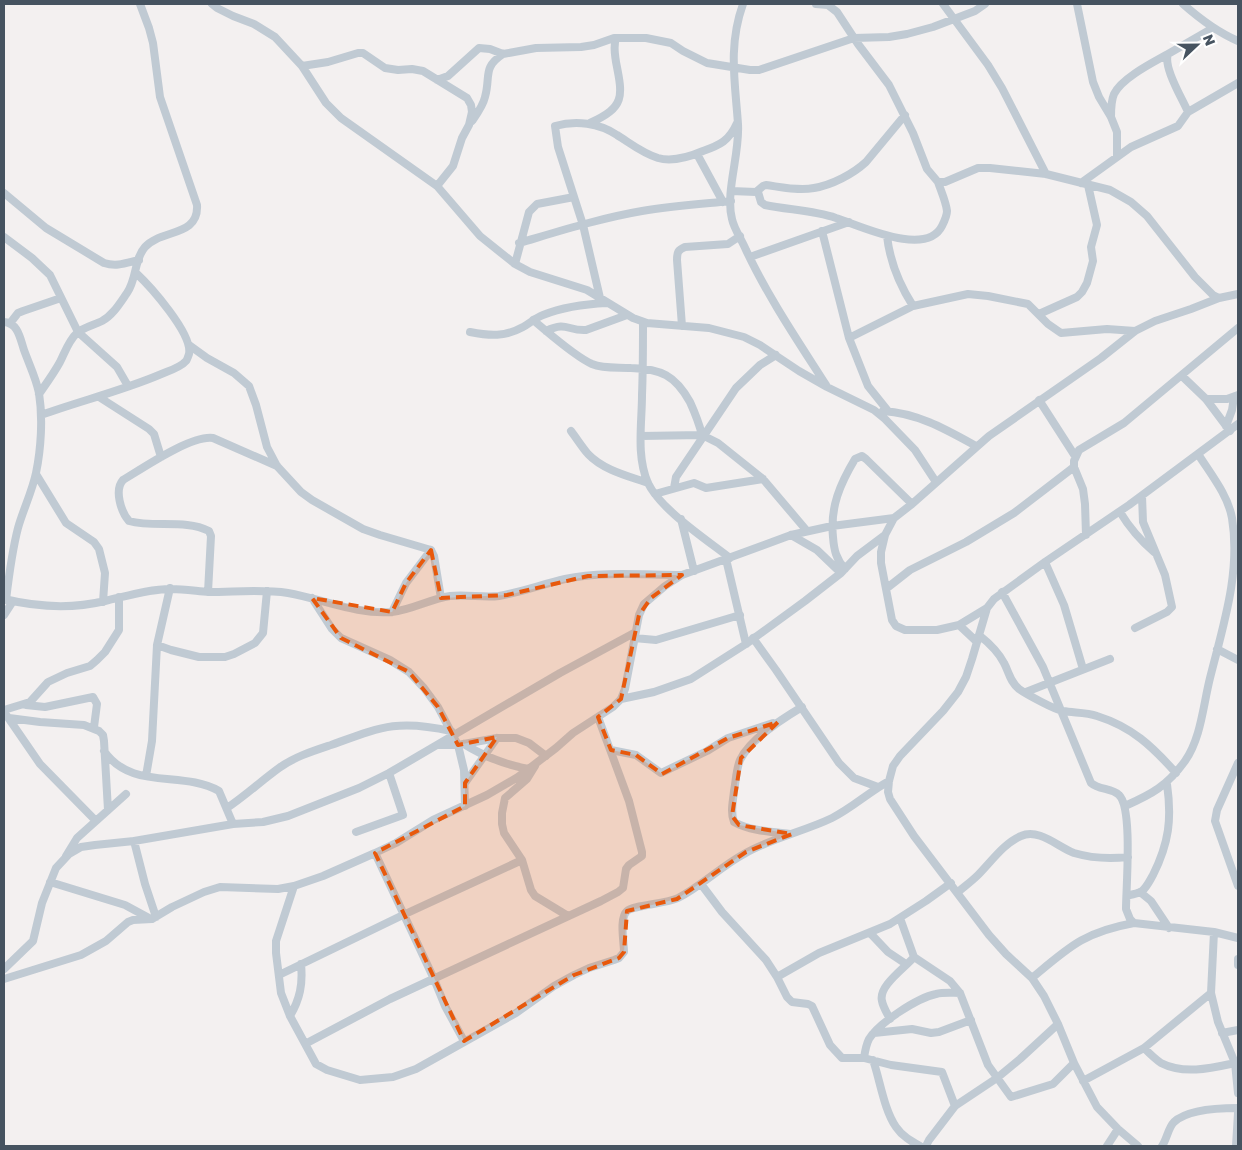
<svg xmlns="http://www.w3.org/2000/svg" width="1242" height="1150" font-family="'Golos Text',sans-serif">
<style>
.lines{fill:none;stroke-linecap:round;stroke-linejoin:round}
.minor{stroke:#c0cad3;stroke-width:8}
.marked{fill:#e8590c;fill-opacity:0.2;stroke:#e8590c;stroke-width:4;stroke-dasharray:10 6;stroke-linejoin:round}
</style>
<rect width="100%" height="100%" fill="#f3f0f0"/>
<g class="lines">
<!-- minor -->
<path class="minor" d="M212 4 217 8 233 16 254 24 275 37 302 66 326 103 341 118 437 186 480 236 515 264 530 272 587 290 633 318 647 323 709 328 744 337 760 345 799 371 827 387 874 410 885 419 915 450 936 482
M743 4C728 46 735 81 738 124 740 154 725 192 732 219 734 229 742 240 746 250 768 297 798 341 826 385
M816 4 828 5 837 12 858 44 889 85 913 133 927 169 938 182H945L978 168H990L1046 174 1110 190 1131 202 1147 216 1195 277 1213 295 1219 298 1238 294
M943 4 988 65 1002 88 1046 174
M1077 4 1093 82 1099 97 1111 117 1117 132V156
M1183 4C1200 19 1217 32 1238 41
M302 66 328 62 358 53H363L385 68 398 70 412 69 423 71 467 98 471 105 472 112 469 125 462 138 453 166 437 186
M437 80 448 76 479 48 490 49 503 54 536 48 581 47 594 45 614 38H646L671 43 683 51 707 63 750 70H759L854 38 889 37 907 34 933 27 975 11 985 4
M1188 112C1182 98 1163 67 1168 54L1213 28
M1111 117C1111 110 1111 101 1114 94 1122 78 1152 63 1168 54
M472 121C477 114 483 106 485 97 491 76 482 68 503 54
M590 123C625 107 623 97 616 62 615 54 613 47 616 38
M697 154 723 202
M1081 183 1131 147 1178 126 1188 112 1238 83
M731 191 756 192 763 186 766 185C781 187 798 191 814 188 832 185 853 174 866 162L905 115
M758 192 761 202 765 205C788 210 813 210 836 218 859 225 926 258 942 226 944 222 947 216 947 211 946 202 941 191 938 182
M4 193 46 228 104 263C117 267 126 263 139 260
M822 231 849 338 868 386 888 411
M887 236C890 263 899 284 913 306
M4 237 32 258 50 275 78 332 117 367 128 386
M519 243C560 231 601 218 642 211 672 206 701 204 731 201
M750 257 849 222
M515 264 529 212 537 204 574 197
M600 298 583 225 558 147 555 126C576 120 599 123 617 135 630 143 642 153 658 158 672 162 689 157 703 151 720 145 729 141 737 123
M1039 314 1077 297 1082 292 1087 283 1093 261 1091 247 1097 225 1088 185
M533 320C549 333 574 356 592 364 604 369 618 367 631 368 661 369 675 375 690 402 695 413 699 423 702 435
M4 322C18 323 20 338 24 350 29 364 36 378 39 393 43 418 41 449 36 473 32 492 23 510 18 528 12 551 9 575 6 600
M11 322 18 313 23 311 61 298
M643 322C643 346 643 371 642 395 642 423 636 456 648 483 660 509 707 540 730 558
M682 326 677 260C677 252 678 250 685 247L728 244 740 236
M546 331C567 321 567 331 586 330L627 315
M470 332C490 336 505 337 523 327 529 324 535 318 543 315 563 307 585 304 607 303
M849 338 913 306 968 294 988 296 1028 304 1048 324 1061 333 1107 329 1135 331
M189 345 207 358 234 373 249 386 256 405 267 447 277 466 301 492 312 500 363 529 380 535 431 550 434 556 441 598
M1182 376 1206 399 1230 431
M39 394C46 384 54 373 60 362 65 352 69 340 77 333 84 327 94 325 102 321 113 315 120 303 127 293 137 279 134 259 145 247 161 229 199 237 197 205L160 97 153 43 149 28 140 4
M99 397 149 429 154 434 161 457
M1206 399H1227L1238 395
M1039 400 1075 456
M883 411C918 413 947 430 976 446
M41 415C80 401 121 391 159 375 168 371 180 368 186 361 187 360 189 354 189 354 193 334 150 286 136 273
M1226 426 1232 410 1234 397
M571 431C577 439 582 447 588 454 603 470 628 476 648 483
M641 436 702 435 718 443 763 479 807 531
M36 474 66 523 94 542 99 549 105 573 103 602
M674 488 676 477 736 388 760 365 776 355
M655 494 694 483 706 488 763 479
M1120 512C1129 527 1140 540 1154 552
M894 518 885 535 881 552V563L892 620 896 626 905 630H937L959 625 987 608
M681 519 694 571
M791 535 817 550 841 573
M1086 535 1085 504 1083 489 1074 467V461L1079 450 1124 423 1238 328
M726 559 746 644
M1045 562 1064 605 1083 669
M845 569C836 559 834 550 833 537 830 507 840 484 855 459L862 456 866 459 912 504
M887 588 910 570 966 542 1014 513 1074 467
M208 592 211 536 209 531C185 519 154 528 129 521 121 512 114 490 123 480 143 468 191 435 213 438L277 466
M1002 592 1043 667 1091 783C1099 790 1112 788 1119 795 1133 808 1126 888 1126 909L1130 919 1134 923 1214 932 1238 938
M312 598 332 629 341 638 390 660 409 672 424 688 438 707 458 745 464 770 465 806
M4 599C37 607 72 609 105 601 127 596 149 589 171 589 184 589 196 591 209 592 235 592 262 589 288 593 322 599 358 615 392 612 412 610 430 599 450 596 467 594 483 598 499 596 522 592 543 584 565 579 603 571 644 575 682 575
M392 612 406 583 431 550
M4 615 13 601
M959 625 976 641
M1135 628 1167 612 1172 607 1165 575 1143 522 1142 496
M979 635C989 643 998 651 1004 663 1009 672 1010 682 1019 689 1026 694 1055 710 1063 711 1074 713 1086 712 1097 716 1132 727 1152 746 1176 773
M634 638 656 640 740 615
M753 638 776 670 839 763 854 778 878 787
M157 645 171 650 199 657H225L234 654 255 643 263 633 267 591
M1217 649 1238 660
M1026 692 1110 659
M621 699 654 692 691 679 746 644 805 601 841 573 857 556 885 535
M26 705 45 707 93 697 97 704 94 727
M4 710 30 702 48 682 67 673 90 666 97 660 105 652 119 630V597
M7 716 40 764 96 821
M9 718 40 722 84 725 99 731 103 735 104 741 108 810
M464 744C483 756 507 765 529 769
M439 745H458L497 738H516L529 743 546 756
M611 750 636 755 661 773 707 751 728 738 773 723
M104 751C132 791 182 770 219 791L233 824
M1238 763 1217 810 1215 821 1238 886
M535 766 527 779 505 798 502 813V824L504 833 522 860 531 890 535 896 568 916
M146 776 152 741 157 645 170 588
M465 783 497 738
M1125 806C1152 794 1167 786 1185 761 1201 738 1203 706 1210 678 1223 626 1241 572 1232 518 1228 495 1210 473 1198 454
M227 808C245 796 261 781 279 768 294 757 313 751 331 745 381 727 397 719 451 731
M356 832 403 815 389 773
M790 834C773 832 750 831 734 822 730 812 733 802 734 791 736 781 736 770 740 760 750 739 782 719 802 707
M134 841 145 884 156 917
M375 853 434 979 445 1006 464 1041
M66 856 77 838 126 794
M50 882 125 905 149 918
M701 884 722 912 766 960 777 977 787 997 792 1002 808 1004 812 1006 830 1045 842 1058H864L891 1065 942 1072 955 1106
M294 886 276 941V953L281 993 290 1016 316 1064 327 1070 360 1080 393 1077 416 1069 516 1013 554 986 574 975 589 968 614 960 619 958 624 952C624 942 619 918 627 911 633 905 666 904 678 898 702 886 720 867 744 854 771 838 803 832 832 818 852 808 869 792 889 781
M958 892C965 886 972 881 978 875 991 862 1004 843 1021 836 1039 828 1058 847 1074 853 1091 858 1110 859 1128 857
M1140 892 1151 901 1169 928
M1127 896C1132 894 1138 894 1142 891 1147 887 1150 880 1153 875 1169 843 1172 819 1167 784
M1214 932 1211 993 1218 1022 1235 1063 1238 1093
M870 933 888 952 906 964
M914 957 950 981 960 993 988 1065 1011 1097 1053 1084 1074 1063
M1238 959V965
M4 969 33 941 42 903 56 868 69 854 81 847 95 845 134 841 233 824 263 822 288 816 359 788 389 773 560 673 634 633
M279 975 403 915 522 860
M777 977 819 953 890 924 926 901 951 883
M1032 978C1069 947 1084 932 1134 923
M4 979 81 955 106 941 128 922 133 920 152 919 172 907 204 892 220 887 278 889 294 886 323 876 375 853 396 843 433 820 487 795 518 777 556 748 573 733 613 707 621 699 625 689 639 615 644 604 665 586 682 575 791 535 832 526 894 518 912 504 989 436 1101 358 1135 331 1155 321 1191 309 1219 298
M290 1016C300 999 303 984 301 964
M890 1019C887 1013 883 1007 882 1001 878 986 905 968 914 957L900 918
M874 1033 912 1029 931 1033 939 1032 971 1020
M1222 1033 1238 1030
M305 1044 390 999 601 901 618 892 623 888 626 869 629 865 642 856V852L629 801 598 717
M1144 1048C1149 1053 1155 1059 1161 1063 1184 1075 1212 1068 1235 1063
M864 1058C865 1051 866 1045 869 1039 879 1023 917 998 936 994 944 992 952 993 960 993
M873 1060C880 1080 884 1110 896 1127 902 1136 911 1141 920 1146
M1083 1081 1144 1048 1211 993
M926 1146 929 1140 955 1106 997 1078 1020 1059 1058 1024
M1107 1146 1118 1129
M1138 1146 1118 1129 1097 1107 1074 1063 1058 1024 1044 996 1032 978 1006 954 989 935 914 836 890 799 888 792 889 781 893 766 900 756 943 711 958 692 966 677 972 659 987 608 994 599 1045 562 1129 505 1238 424
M1162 1146C1167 1139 1168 1128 1174 1122 1188 1109 1221 1108 1238 1108
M1236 1146 1238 1113"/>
</g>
<!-- marked area -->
<path class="marked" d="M431 550 441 598 507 595 588 576 682 575 651 598 639 615 621 699 598 717 611 750 636 755 662 774 728 738 778 722 741 758 732 816 739 825 792 834 746 852 677 899 627 911 624 952 619 958 574 975 464 1041 375 853 465 806V783L497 737 458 745 438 707 409 672 341 638 312 598 392 612 406 583Z"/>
<!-- border -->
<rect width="1242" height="1150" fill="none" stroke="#465360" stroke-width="10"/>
<!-- north arrow -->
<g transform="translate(1197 45) rotate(68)" stroke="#ffffff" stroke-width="4" paint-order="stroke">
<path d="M0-4L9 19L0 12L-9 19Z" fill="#465360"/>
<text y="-8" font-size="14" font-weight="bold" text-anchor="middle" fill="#465360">N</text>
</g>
</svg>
